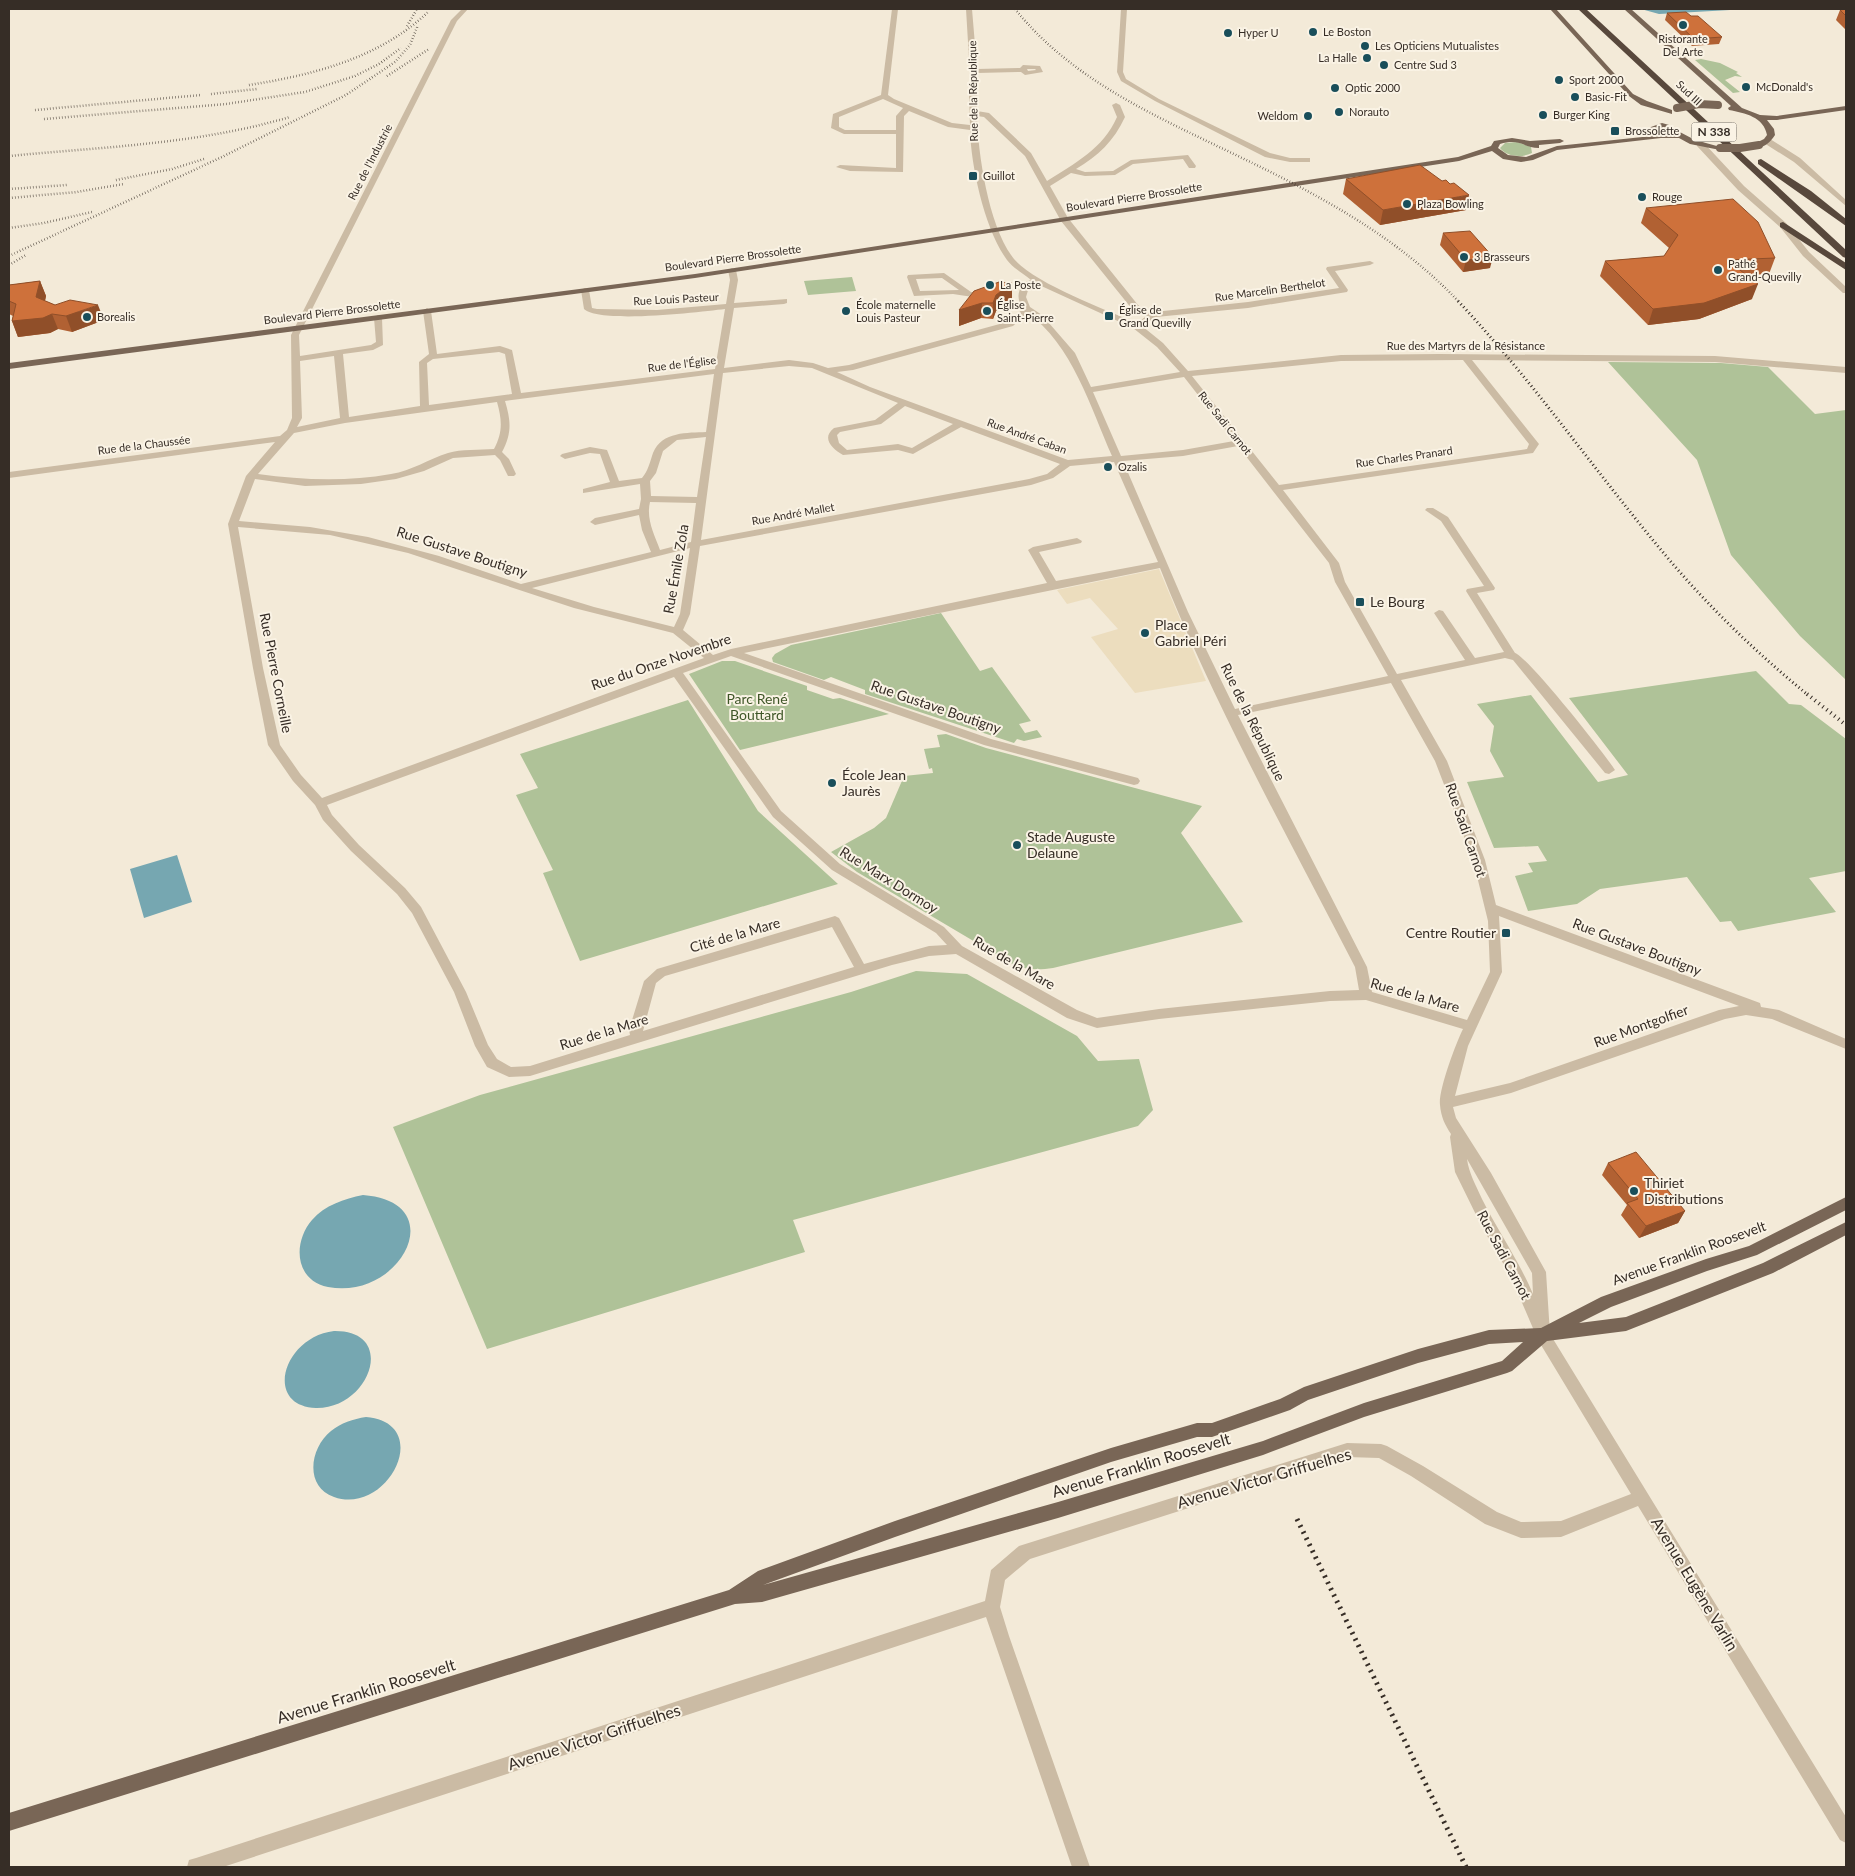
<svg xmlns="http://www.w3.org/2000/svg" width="1855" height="1876" font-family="Lato,sans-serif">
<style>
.green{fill:#afc298}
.plaza{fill:#ecddbe}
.water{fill:#76a7b1}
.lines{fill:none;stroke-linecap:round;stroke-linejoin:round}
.minor{fill:#cbbba4;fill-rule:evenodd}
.major{fill:#796656;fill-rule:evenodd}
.highway{fill:#58483c;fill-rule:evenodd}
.rail-far3{stroke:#362d26;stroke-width:2.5;stroke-dasharray:0.5 2.5;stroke-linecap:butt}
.rail-far2{stroke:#362d26;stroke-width:3;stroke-dasharray:1 3;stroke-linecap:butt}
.rail-far1{stroke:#362d26;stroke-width:4;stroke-dasharray:1 4;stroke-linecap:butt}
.rail{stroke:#362d26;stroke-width:5;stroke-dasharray:2 5;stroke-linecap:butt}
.major-bridge{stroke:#796656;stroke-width:8}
.wall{fill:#b16133}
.shaded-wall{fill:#904f29}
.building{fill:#ce713b;stroke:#904f29}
.poi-dot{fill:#194e5a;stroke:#faf3e5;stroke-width:2}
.labels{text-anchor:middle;stroke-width:4;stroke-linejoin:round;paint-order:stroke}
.far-poi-label{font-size:11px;fill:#362d26;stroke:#faf3e5;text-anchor:start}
.far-street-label{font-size:11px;fill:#362d26;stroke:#faf3e5}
.shield{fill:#faf3e5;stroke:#71685f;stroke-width:1}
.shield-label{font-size:12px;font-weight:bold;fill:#362d26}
.street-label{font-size:14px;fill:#362d26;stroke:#faf3e5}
.poi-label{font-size:14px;fill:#362d26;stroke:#faf3e5;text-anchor:start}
.park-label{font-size:14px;fill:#3f5628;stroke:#faf3e5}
.near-street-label{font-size:16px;fill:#362d26;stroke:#faf3e5}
</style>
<rect width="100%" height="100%" fill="#f3ead8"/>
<!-- green -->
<path class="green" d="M1701 59 1720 63 1738 72 1736 73 1742 77 1735 76 1725 80 1740 92 1733 93 1695 60Z
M1517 142 1531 147 1532 153C1522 158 1507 157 1500 148L1505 143Z
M852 277 856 291 808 295 804 281Z
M1608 362 1721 363 1768 367 1815 414 1846 410V680L1800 636 1731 555 1697 460Z
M941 613 980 671 992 667 1031 721 1019 724 1025 733 1037 730 1042 737 1024 741 1017 739 1014 743 865 694V690L831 677 824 680 773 662 772 658 775 654 791 645Z
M722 661H735L807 686V690L833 699 840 698 889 714 740 750 689 674Z
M1756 671 1789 704 1801 705 1846 739V871L1809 878 1836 912 1738 931 1731 921 1720 922 1687 877 1600 889 1577 904 1528 911 1515 876 1533 872 1528 863 1547 861 1538 846 1494 848 1467 782 1504 777 1490 751 1494 726 1477 704 1531 695 1598 782 1628 775 1569 698Z
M688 700 758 811 838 884 580 961 543 873 553 870 516 795 538 788 520 754Z
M946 734 986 748 1202 806 1181 833 1243 922 1053 968C1039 970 1027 970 1014 965L857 872 831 852 874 828 886 818 904 776 933 773 932 768 929 769 924 749 940 747 937 735Z
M916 971 967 974 1077 1036 1098 1061 1139 1059 1153 1110 1138 1126 793 1220 805 1252 487 1349 393 1127 480 1095 851 992Z"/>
<!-- plaza -->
<path class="plaza" d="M1159 569 1206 681 1135 693 1091 637 1118 629 1090 598 1067 604 1057 590Z"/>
<!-- water -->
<path class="water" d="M1641 9H1729L1730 10 1659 14Z
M177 855 192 902 144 918 130 869Z
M363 1195C453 1202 400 1301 328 1287 294 1280 293 1242 312 1220 325 1205 344 1199 363 1195Z
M334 1331C398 1330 370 1409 316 1408 263 1406 283 1337 334 1331Z
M366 1417C435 1423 388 1516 334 1497 304 1486 310 1448 331 1431 341 1423 353 1419 366 1417Z"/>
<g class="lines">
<!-- minor -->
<path class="minor" d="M462 9H468L457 21 299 335 300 356 371 345 376 342 374 318 378 315 382 318 383 345 373 350 343 354 349 417 420 406 419 362 429 354 423 311 427 308 431 311 437 354 500 346 512 350 521 393 715 369 725 309C699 312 601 324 584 309L581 290 585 288 589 290 592 308 597 309 657 310 726 304 730 280 728 270 732 268 736 270 738 280 734 303 787 299V303L784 304 734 308 724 368 789 360 813 363 828 368 849 365 1007 322 1023 309C1017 299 1017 293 1023 283L1031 280C1024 274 1013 268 1007 260 985 230 971 167 970 130L948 127 909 111 904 116 903 172 850 171 836 167 840 165 896 168V134H844L831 128 833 114 881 95 892 9H898L888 95 894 99 952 123 970 125 969 96 971 92 966 9H972L977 69 1020 68 1023 65 1040 66 1043 72 1025 75 1021 72 977 73C978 86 977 98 977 111L989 113 1031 153 1047 181C1075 163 1103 149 1117 117L1112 105 1116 103 1120 105 1125 117C1114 141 1098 156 1076 169L1085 172 1113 171 1131 160 1188 155 1196 166 1195 168H1189L1183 159 1133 164 1115 175 1085 176 1071 173 1050 186 1068 218 1138 305 1145 310 1154 312 1248 302 1339 288 1326 269 1327 267 1370 261 1374 263 1370 265 1335 271 1348 290 1347 292 1248 308 1156 317 1142 326 1163 343 1188 371 1341 355 1439 354 1715 356 1846 367V373L1715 362 1472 360 1539 444 1533 453 1283 490 1339 563 1345 582 1397 674 1465 660 1434 613 1439 610 1443 611 1475 658 1504 652 1466 591 1467 589 1484 586 1441 521 1425 510 1427 508H1433L1448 517 1495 588 1494 590 1477 593 1515 653C1528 657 1604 753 1615 770L1609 774 1605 773 1513 660 1505 658 1401 680 1447 761 1485 860 1496 905 1760 1003 1761 1007 1779 1010 1846 1039V1049L1772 1019 1746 1015 1725 1019 1511 1093 1453 1107 1456 1118 1491 1173 1546 1272 1550 1334 1846 1817V1843L1840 1840 1638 1506 1561 1537 1521 1538 1485 1524 1411 1476 1379 1458 1347 1457 1030 1559 1005 1580 1000 1607 1009 1636 1090 1867H1072L986 1617 223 1867H187L189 1860 196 1858 985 1601 991 1570 1019 1546 1347 1443 1381 1444 1387 1446 1423 1466 1497 1512 1521 1522 1561 1521 1631 1494 1538 1340 1511 1277 1482 1227 1455 1172 1450 1137 1451 1134C1445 1125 1441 1117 1440 1105 1438 1091 1456 1043 1463 1029L1366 1000 1330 1001 1159 1019 1097 1028 1067 1018 956 954 929 956 892 965 530 1076 509 1077 487 1067 475 1046 454 992 412 913 397 894 351 851 323 820 315 805 293 781 268 745 253 668 228 524 246 476 275 442 9 478V472L280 436 287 430 292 418 291 335 451 20ZM1027 69H1035L1036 70 1028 71ZM883 99 903 108 896 116V130H845L839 127V117ZM977 116 984 117 1025 156 1061 221 1132 309 1139 314 1147 316 1136 323C1103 308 1036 284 1014 259 989 228 978 155 977 116ZM1037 284 1133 328 1157 347 1180 372 1091 387 1075 353 1042 315 1030 307 1026 297 1029 287ZM1027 313C1072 343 1091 409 1112 456L1068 460 870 387 837 372 853 370 1013 326ZM499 352 505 354 512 394 429 405 427 363 433 359ZM334 356 340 418 297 427 302 418 300 361ZM1463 360 1529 444 1527 449 1279 485 1192 376 1341 361ZM789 366 812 368 898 403 875 420 834 428C821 438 832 449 843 455L898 450 913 454 961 427 1060 464 1047 474 1029 479 701 540 723 373ZM714 374 706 432C688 433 662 431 653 453 650 462 648 471 642 478L619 481 607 450 590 447 562 454 560 456 565 459 590 453 600 454 610 482 583 489V493L640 484 641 499 639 509 595 518 590 522 595 525 639 515 642 530 651 552 521 584 439 556 368 537 310 527 239 521 255 479 305 486 361 484 396 479 424 471 453 458 495 455 500 460 508 476H514L516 474 509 459 502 452C512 433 511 421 505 401ZM1184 377 1234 441 1183 450 1121 456 1093 392ZM497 402C502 420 503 432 494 449 480 450 461 449 448 453 428 459 412 471 391 474 346 482 302 480 258 474L294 433 345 423ZM905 406 953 424 912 448 898 444 847 450 839 443 837 435 840 432 881 424ZM706 437 697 497 651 496 650 481 656 473 663 451 677 440ZM1238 446 1329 563 1335 582 1388 676 1235 709 1188 612 1123 461 1183 456ZM1114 462 1158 562 1056 581 1039 552 1081 543 1082 541 1077 538 1033 547 1028 550 1047 583 731 649 713 655 683 630 690 614 700 546 1031 485 1053 478 1070 466ZM650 502 696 503 691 542 660 550C654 534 646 519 650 502ZM238 527 330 535 408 553 574 608 673 633 704 658 322 798 301 775 280 745 263 668ZM690 548 680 614 674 627 594 607 532 588ZM1160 568C1214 705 1287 835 1355 967L1359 990 1330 991 1159 1009 1097 1018 1077 1010 962 946 944 927 840 864 781 811 683 673 731 656 984 745 1134 785 1138 784 1140 781 1138 778 991 739 744 653ZM674 677 773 817 832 870 936 933 947 945 929 946 864 964 839 918 835 916 657 969 644 981 629 1030 630 1035 530 1066 511 1067 497 1059 488 1045 466 992 421 907 405 888 359 845 332 815 327 805ZM1391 683 1435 761 1473 860 1488 921 1490 972 1467 1020 1372 992 1367 967 1238 715ZM1499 916 1739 1006 1719 1010 1510 1083 1455 1096 1468 1046 1502 972ZM832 927 854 967 643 1031 656 983 665 976ZM1467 1159 1532 1273 1533 1294C1519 1261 1498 1231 1482 1199 1476 1185 1469 1174 1467 1159Z
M1121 9H1127L1123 72 1126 79 1159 99 1270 153 1290 158H1310V162H1290L1265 157 1155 101 1121 81 1117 72Z
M1764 139H1770L1800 158 1846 200V206L1794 162 1764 143Z
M1697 142H1703L1744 186 1786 223 1809 252 1846 287V293H1843L1803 256 1780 227 1738 190 1697 146Z
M944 273 971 292 986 293 990 296 986 299 953 294 914 296 907 277 908 275ZM942 278 959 290 920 291 916 279Z"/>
<!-- major -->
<path class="major" d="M1550 9H1556L1633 94 1647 101 1672 110V114L1641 105 1629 96Z
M1624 9H1631L1742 108 1760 115 1777 116 1846 106V110L1777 120H1767L1774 129 1775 135C1770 142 1765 148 1756 147V143L1764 139 1767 135C1764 117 1745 113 1729 110L1728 108 1731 106Z
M1662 123 1669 125C1661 131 1649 136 1640 131Z
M1670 130H1676L1695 140 1724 148 1720 150 1690 144 1679 138H1661L1557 150 1533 160 1521 162 1503 159 1492 151 1459 161 695 278 9 369V363L695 274 1458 157 1491 146 1494 141 1512 138 1530 141 1560 139 1564 141 1560 143 1539 145V148C1524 148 1520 138 1500 144L1498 148 1508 155 1526 157 1557 146 1671 134Z
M1846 1197V1210L1757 1255 1707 1271 1611 1307 1579 1323 1626 1317 1763 1263 1846 1222V1235L1773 1273 1626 1331 1547 1341 1512 1371 1507 1373 1364 1417 1263 1455 1058 1518 762 1602 735 1604 9 1831V1813L729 1590 758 1571 895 1521 1111 1448 1197 1423H1212L1280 1399 1304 1387 1418 1349 1489 1330 1541 1328 1601 1297 1706 1259 1749 1246ZM1523 1342 1502 1361 1364 1403 1263 1441 1058 1502 763 1585 895 1537 1111 1462 1197 1437H1212L1290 1410 1308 1400 1418 1363 1489 1344Z"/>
<!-- highway -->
<path class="highway" d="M1578 9H1586L1846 250V258L1843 257Z
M1761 159 1811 191 1846 219V226L1758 164V160Z
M1783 222 1846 263V270L1780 227V223Z"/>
<!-- rail-far3 -->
<path class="rail-far3" d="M1015 9C1074 82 1158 117 1240 157 1319 195 1398 237 1459 302
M407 26 417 9
M387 76 429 49
M249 85C313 75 380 58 428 12
M211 94 257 89
M35 110 201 95
M44 119 226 104 305 92 355 76 379 64 401 48
M9 156C103 147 199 144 290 117
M116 180 172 169 204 159
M9 189 67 185
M9 198 77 192 124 184
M9 228 44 223 92 212
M9 256 222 157 346 95 395 62 410 45 418 25
M9 265 26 255"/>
<!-- rail-far2 -->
<path class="rail-far2" d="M1458 301C1535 383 1599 477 1672 563 1713 611 1759 655 1808 695"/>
<!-- rail-far1 -->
<path class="rail-far1" d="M1807 694 1846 725"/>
<!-- rail -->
<path class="rail" d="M1297 1519 1466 1867"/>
<!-- major-bridge -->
<path class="major-bridge" d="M1677 108 1699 104 1718 105
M1720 148H1740L1759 145"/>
</g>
<!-- wall -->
<path class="wall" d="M1846 9V30L1836 20 1840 10Z
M1667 13 1691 16 1722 37 1719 44 1692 46 1665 20Z
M1346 179 1442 181 1450 184 1466 210 1380 225 1343 194Z
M1646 208 1775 258 1769 274 1747 275 1752 299 1699 319 1648 325 1600 276 1605 261 1664 256 1669 248 1641 223Z
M1443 233 1490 268 1463 272 1440 245Z
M40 281 46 296 45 301 55 305 104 320 72 332 58 329 50 333 18 337 12 321 13 316 9 314V285Z
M1012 283V299L996 311 993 319 981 318 959 326V310Z
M1608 1163 1685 1211 1678 1223 1639 1238 1621 1215 1627 1205 1602 1175Z"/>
<!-- shaded-wall -->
<path class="shaded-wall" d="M1469 195 1466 210 1380 225 1383 210Z
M1493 257 1490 268 1463 272 1466 260Z
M40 281 46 296 42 313 36 297Z
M1012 283V299L996 311 993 319V303L996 295Z
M1758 284 1752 299 1699 319 1648 325 1653 309Z
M982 303 981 318 959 326V310Z
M98 305 104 320 72 332 66 316Z
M52 314 58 329 50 333 18 337 12 321Z
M1685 1211 1678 1223 1639 1238 1646 1226Z"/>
<!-- building -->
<path class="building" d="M1846 9V16L1840 10Z
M1686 12 1691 16H1698L1722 37 1694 39 1667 13Z
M1420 165 1442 181 1446 180 1450 184 1454 183 1469 195 1383 210 1346 179Z
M1733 199 1758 222 1775 258 1727 260 1758 284 1704 303 1653 309 1605 261 1664 256 1678 235 1646 208Z
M1470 231 1493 257 1466 260 1443 233Z
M40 281 36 297 55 305 70 300 98 305 66 316 52 314 43 318 12 321 16 304 9 301V285Z
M999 282 1012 283 996 295 993 303H982L959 310 974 291Z
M1636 1152 1685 1211 1646 1226 1627 1203 1638 1199 1608 1163Z"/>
<!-- markers -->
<g class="poi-dot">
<circle cx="1683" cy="25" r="5"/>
<circle cx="1313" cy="32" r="5"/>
<circle cx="1228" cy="33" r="5"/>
<circle cx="1365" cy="46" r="5"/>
<circle cx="1367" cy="58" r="5"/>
<circle cx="1384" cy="65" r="5"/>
<circle cx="1559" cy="80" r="5"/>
<circle cx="1746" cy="87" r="5"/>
<circle cx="1335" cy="88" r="5"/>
<circle cx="1575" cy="97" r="5"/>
<circle cx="1339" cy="112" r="5"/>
<circle cx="1543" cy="115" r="5"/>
<circle cx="1308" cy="116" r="5"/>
<rect x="1610" y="126" width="10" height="10" rx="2.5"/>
<rect x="968" y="171" width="10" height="10" rx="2.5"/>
<circle cx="1642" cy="197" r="5"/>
<circle cx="1407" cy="204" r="5"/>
<circle cx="1464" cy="257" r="5"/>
<circle cx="1718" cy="270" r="5"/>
<circle cx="990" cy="285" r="5"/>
<circle cx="846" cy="311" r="5"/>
<circle cx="987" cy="311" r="5"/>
<rect x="1104" y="311" width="10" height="10" rx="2.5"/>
<circle cx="87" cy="317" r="5"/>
<circle cx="1108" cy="467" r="5"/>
<rect x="1355" y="597" width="10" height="10" rx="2.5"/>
<circle cx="1145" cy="633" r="5"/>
<circle cx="832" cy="783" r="5"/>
<circle cx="1017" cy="845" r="5"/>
<rect x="1501" y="928" width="10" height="10" rx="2.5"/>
<circle cx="1634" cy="1191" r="5"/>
</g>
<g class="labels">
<!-- far-poi labels -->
<g class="far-poi-label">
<text x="1323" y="36">Le Boston</text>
<text x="1238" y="37">Hyper U</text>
<text x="1683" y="43" text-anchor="middle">Ristorante<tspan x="1683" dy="13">Del Arte</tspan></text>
<text x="1375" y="50">Les Opticiens Mutualistes</text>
<text x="1357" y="62" text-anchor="end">La Halle</text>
<text x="1394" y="69">Centre Sud 3</text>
<text x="1569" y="84">Sport 2000</text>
<text x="1756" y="91">McDonald's</text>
<text x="1345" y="92">Optic 2000</text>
<text x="1585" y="101">Basic-Fit</text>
<text x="1349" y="116">Norauto</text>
<text x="1553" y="119">Burger King</text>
<text x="1298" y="120" text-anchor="end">Weldom</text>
<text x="1625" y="135">Brossolette</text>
<text x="983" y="180">Guillot</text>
<text x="1652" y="201">Rouge</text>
<text x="1417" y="208">Plaza Bowling</text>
<text x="1474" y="261">3 Brasseurs</text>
<text x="1728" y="268">Pathé<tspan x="1728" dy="13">Grand-Quevilly</tspan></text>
<text x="1000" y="289">La Poste</text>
<text x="856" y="309">École maternelle<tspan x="856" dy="13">Louis Pasteur</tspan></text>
<text x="997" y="309">Église<tspan x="997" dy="13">Saint-Pierre</tspan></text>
<text x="1119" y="314">Église de<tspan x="1119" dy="13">Grand Quevilly</tspan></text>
<text x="97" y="321">Borealis</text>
<text x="1118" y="471">Ozalis</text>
</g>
<!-- far-street labels -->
<g class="far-street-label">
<text transform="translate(973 91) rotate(-91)" y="4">Rue de la République</text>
<text transform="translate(1689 93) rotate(43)" y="4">Sud III</text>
<text transform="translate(370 162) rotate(-63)" y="4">Rue de l'Industrie</text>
<text transform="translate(1134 197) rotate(-9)" y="4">Boulevard Pierre Brossolette</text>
<text transform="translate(733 258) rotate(-8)" y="4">Boulevard Pierre Brossolette</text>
<text transform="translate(1270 290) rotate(-8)" y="4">Rue Marcelin Berthelot</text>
<text transform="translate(676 299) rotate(-3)" y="4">Rue Louis Pasteur</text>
<text transform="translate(332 312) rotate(-7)" y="4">Boulevard Pierre Brossolette</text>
<text x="1466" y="350">Rue des Martyrs de la Résistance</text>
<text transform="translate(682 364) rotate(-7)" y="4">Rue de l'Église</text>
<text transform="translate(1225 423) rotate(51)" y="4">Rue Sadi Carnot</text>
<text transform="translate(1027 436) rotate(20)" y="4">Rue André Caban</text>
<text transform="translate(144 445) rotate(-7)" y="4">Rue de la Chaussée</text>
<text transform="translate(1404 457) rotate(-8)" y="4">Rue Charles Pranard</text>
<text transform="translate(793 514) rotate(-10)" y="4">Rue André Mallet</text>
</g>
<!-- shield labels -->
<rect class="shield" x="1691.5" y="122.5" width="45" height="19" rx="4"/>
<g class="shield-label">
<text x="1714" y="136">N 338</text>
</g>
<!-- street labels -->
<g class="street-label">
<text transform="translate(462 552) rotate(18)" y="5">Rue Gustave Boutigny</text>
<text transform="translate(676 569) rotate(-80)" y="5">Rue Émile Zola</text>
<text transform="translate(661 662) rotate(-19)" y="5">Rue du Onze Novembre</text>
<text transform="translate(276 673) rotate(79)" y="5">Rue Pierre Corneille</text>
<text transform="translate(936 707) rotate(19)" y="5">Rue Gustave Boutigny</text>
<text transform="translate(1253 722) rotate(64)" y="5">Rue de la République</text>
<text transform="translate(1466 830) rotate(71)" y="5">Rue Sadi Carnot</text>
<text transform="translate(889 880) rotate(32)" y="5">Rue Marx Dormoy</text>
<text transform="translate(735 935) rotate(-16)" y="5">Cité de la Mare</text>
<text transform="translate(1637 947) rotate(21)" y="5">Rue Gustave Boutigny</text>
<text transform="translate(1014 963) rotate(30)" y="5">Rue de la Mare</text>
<text transform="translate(1415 995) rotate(16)" y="5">Rue de la Mare</text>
<text transform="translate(1641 1026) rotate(-20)" y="5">Rue Montgolfier</text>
<text transform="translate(604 1032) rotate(-17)" y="5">Rue de la Mare</text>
<text transform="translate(1689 1253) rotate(-20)" y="5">Avenue Franklin Roosevelt</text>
<text transform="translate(1504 1255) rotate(62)" y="5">Rue Sadi Carnot</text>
</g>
<!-- poi labels -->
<g class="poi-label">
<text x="1370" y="607">Le Bourg</text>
<text x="1155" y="630">Place<tspan x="1155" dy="16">Gabriel Péri</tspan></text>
<text x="842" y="780">École Jean<tspan x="842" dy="16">Jaurès</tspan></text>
<text x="1027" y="842">Stade Auguste<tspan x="1027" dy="16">Delaune</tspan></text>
<text x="1496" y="938" text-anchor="end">Centre Routier</text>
<text x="1644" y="1188">Thiriet<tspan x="1644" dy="16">Distributions</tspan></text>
</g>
<!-- park labels -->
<g class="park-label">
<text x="757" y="704">Parc René<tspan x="757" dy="16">Bouttard</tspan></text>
</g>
<!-- near-street labels -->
<g class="near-street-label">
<text transform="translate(1141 1465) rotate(-17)" y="6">Avenue Franklin Roosevelt</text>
<text transform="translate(1264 1478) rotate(-16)" y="6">Avenue Victor Griffuelhes</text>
<text transform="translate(1695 1584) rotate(59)" y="6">Avenue Eugène Varlin</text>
<text transform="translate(366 1691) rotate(-17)" y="6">Avenue Franklin Roosevelt</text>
<text transform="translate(594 1737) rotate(-18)" y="6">Avenue Victor Griffuelhes</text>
</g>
</g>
<!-- border -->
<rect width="1855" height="1876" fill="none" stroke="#362d26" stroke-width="20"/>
</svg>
